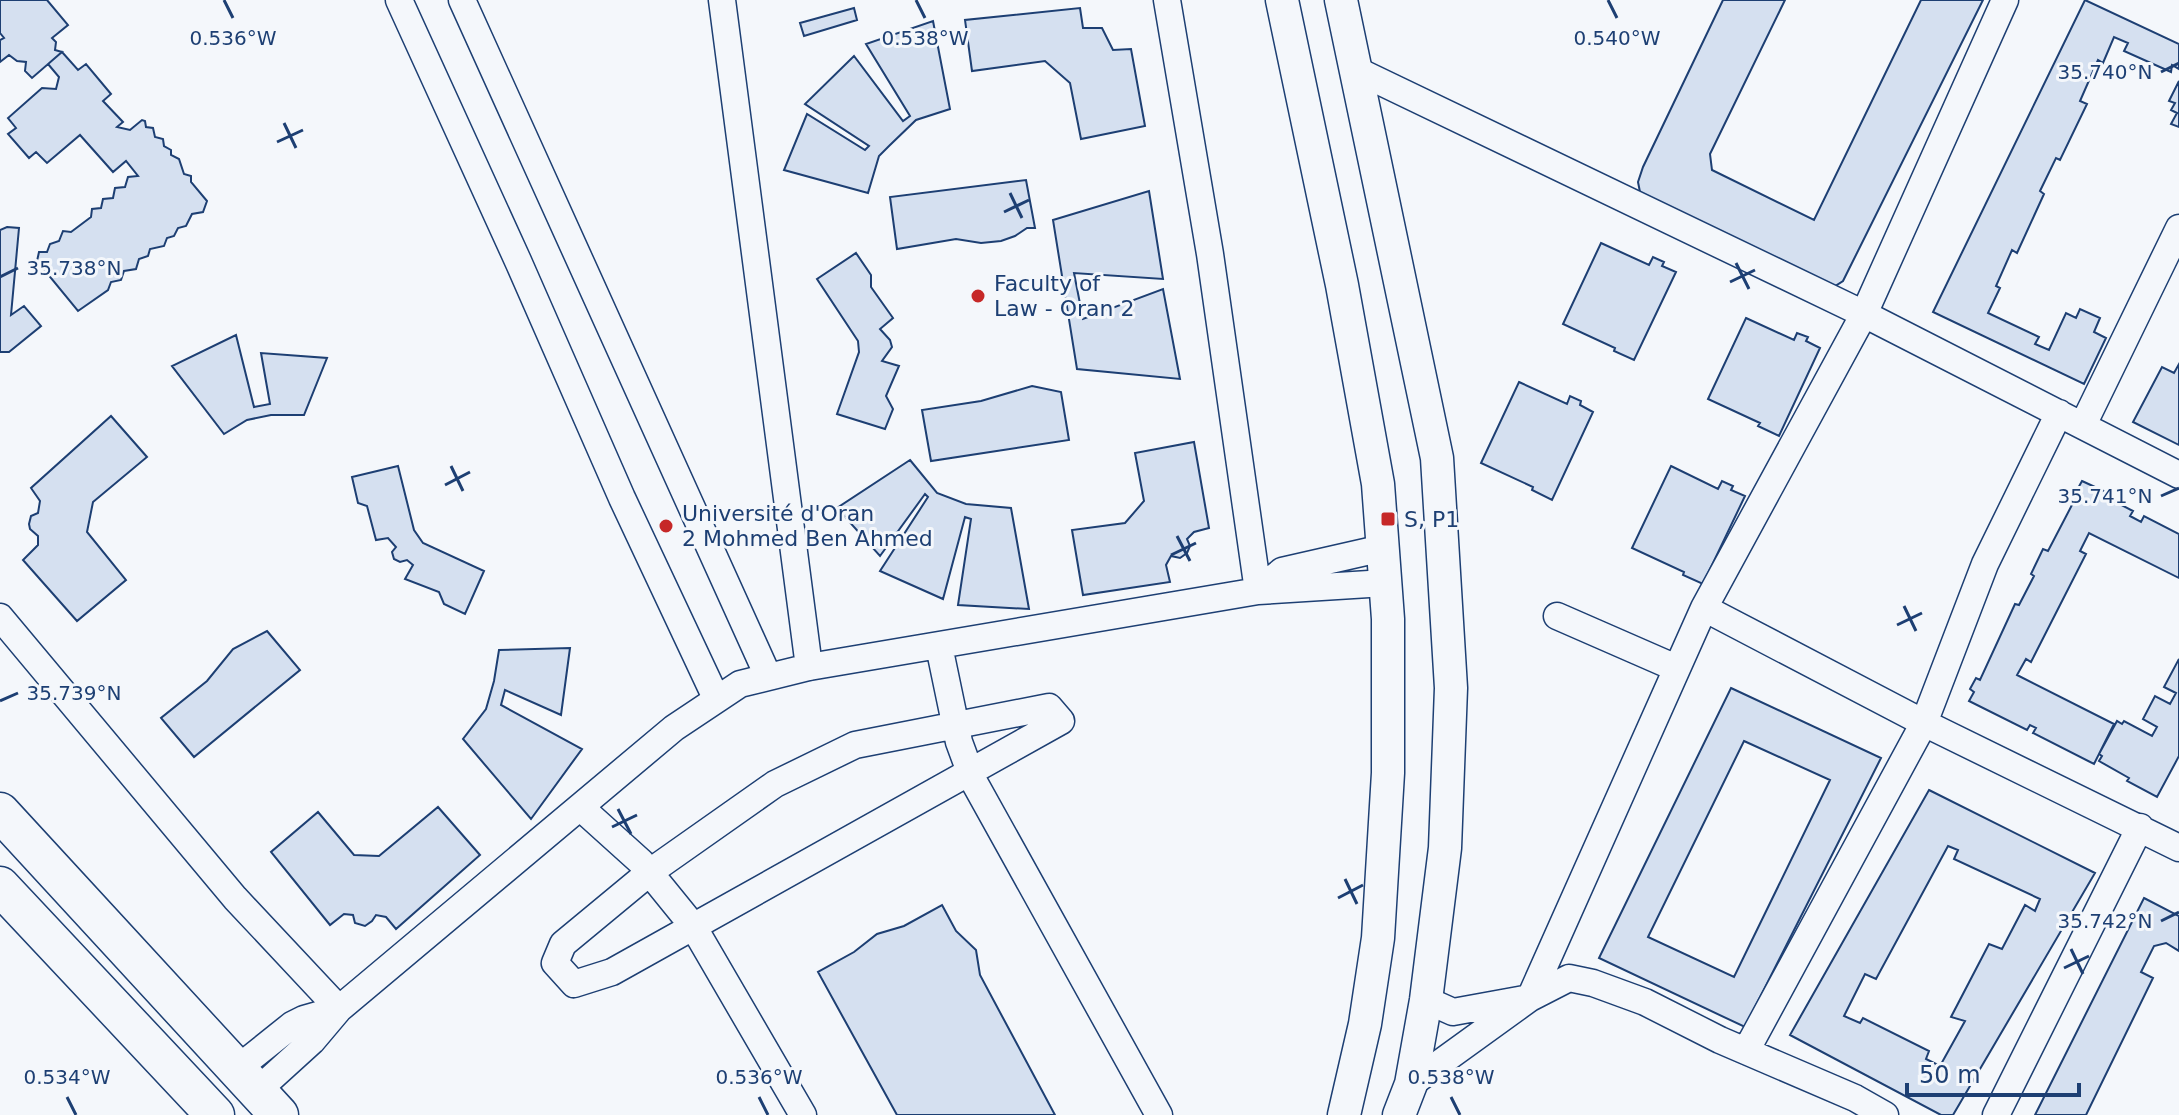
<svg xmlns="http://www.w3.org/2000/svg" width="2179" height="1115" font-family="'DejaVu Sans',sans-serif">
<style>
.building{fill:#d5e0f0;stroke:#1d3f73;stroke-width:2;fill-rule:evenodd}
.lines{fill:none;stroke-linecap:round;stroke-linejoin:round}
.minor-casing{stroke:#1d3f73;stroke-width:29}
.major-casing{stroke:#1d3f73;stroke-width:35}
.highway-casing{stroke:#1d3f73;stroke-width:41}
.minor{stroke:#f4f7fb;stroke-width:26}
.major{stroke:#f4f7fb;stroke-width:32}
.highway{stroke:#f4f7fb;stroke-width:38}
.ticks{fill:none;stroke:#1d3f73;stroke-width:3}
.poi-dot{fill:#c62828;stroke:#f4f7fb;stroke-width:3}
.labels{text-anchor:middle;stroke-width:6;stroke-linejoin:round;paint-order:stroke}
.poi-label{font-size:22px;fill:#1d3f73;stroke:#f4f7fb;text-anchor:start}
.ticks-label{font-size:20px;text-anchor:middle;fill:#1d3f73;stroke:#f4f7fb;stroke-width:6;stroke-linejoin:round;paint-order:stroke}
</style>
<rect width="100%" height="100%" fill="#f4f7fb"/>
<!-- building -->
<path class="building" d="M0 0H47L68 25 52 38 56 42 55 50 62 52 32 78 25 71 26 62 17 61 9 55 0 62V40L4 38 0 33Z
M1723 0H1785L1710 154 1712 170 1814 220 1921 0H1983L1843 281 1832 288 1641 197 1638 182 1643 167Z
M2085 0 2179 44V69L2172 65 2171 72 2124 51 2128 43 2114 37 2103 63 2098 60 2080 101 2087 104 2060 160 2056 158 2040 191 2044 194 2017 253 2012 250 1996 286 2000 288 1988 313 2039 337 2035 344 2049 350 2066 313 2076 318 2080 309 2100 318 2094 332 2106 338 2084 384 1933 312Z
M854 8 857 20 804 36 800 23Z
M1080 8 1083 28H1102L1113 50 1131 49 1145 126 1081 139 1070 83 1045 61 972 71 965 20Z
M933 21 950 109 916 120 889 146 879 156 868 193 784 170 807 114 865 150 869 146 805 104 854 56 903 121 910 116 866 44Z
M62 52 78 70 86 64 111 94 103 101 123 122 117 127 130 130 142 120 145 121 146 127 153 128 155 137 163 139 164 146 171 150V155L179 159 184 174 191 176V182L207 201 203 212 192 214 186 226 178 228 174 236 167 238 164 246 150 249 148 256 139 259 136 269 124 271 121 280 111 282 108 290 78 311 37 261 39 252H47L50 244 59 241 63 231 71 232 91 217 92 209 101 208 103 199 113 198 115 188 125 187 128 177 138 176 126 161 113 172 80 135 47 163 36 152 29 158 8 134 16 128 8 118 42 88 56 89 59 77 48 64Z
M2179 81V127L2171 124 2177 113 2171 110 2175 103 2169 101Z
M1026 180 1035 228H1027L1015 236 1001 241 981 243 956 239 897 249 890 197Z
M1149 191 1163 279 1074 273 1083 319 1163 289 1180 379 1077 369 1053 220Z
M7 227 19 228 11 315 24 306 41 326 9 352H0V230Z
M1601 243 1649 265 1653 257 1664 262 1662 266 1676 272 1634 360 1614 351 1615 348 1563 324Z
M856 253 871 275V287L893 318 880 329 890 340 892 347 882 361 899 366 886 396 893 409 885 429 837 414 859 352 858 341 817 279Z
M1746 318 1794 340 1797 333 1808 337 1806 341 1820 348 1779 436 1758 426 1760 423 1708 399Z
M236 335 254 407 270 404 261 353 327 358 304 415H271L247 420 224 434 172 366Z
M2179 364V445L2133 422 2162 367 2174 373Z
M1519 382 1567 404 1570 396 1581 401 1580 405 1593 412 1552 500 1532 490 1533 487 1481 463Z
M1032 386 1061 392 1069 440 931 461 922 410 981 401Z
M111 416 147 457 93 502 87 532 126 580 77 621 23 560 38 545V536L30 529 29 524 31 516 38 513 40 501 31 488Z
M1194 442 1209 528 1194 532 1187 539 1190 546 1187 553 1180 558 1171 556 1166 565 1170 582 1083 595 1072 530 1125 523 1144 501 1135 453Z
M910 460 937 493 966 504 1011 508 1029 609 958 605 971 519 965 517 943 599 880 571 928 497 925 494 880 556 837 508Z
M398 466 414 530 423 543 484 571 465 614 444 604 439 592 405 579 413 565 407 560 400 562 394 559 392 552 396 547 388 538 376 540 367 506 358 503 352 477Z
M1671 466 1718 489 1722 481 1733 486 1731 490 1745 496 1703 584 1683 575 1684 572 1632 548Z
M2082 481 2106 492 2104 496 2133 511 2130 516 2141 522 2144 516 2179 534V578L2089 533 2080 551 2086 554 2031 662 2026 659 2017 675 2114 724 2094 764 2033 733 2036 728 2030 725 2027 730 1969 701 1974 692 1970 689 1976 678 1980 680 2015 604 2019 605 2034 576 2031 574 2043 549 2048 551 2073 503 2066 500 2072 488 2077 490Z
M267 631 300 670 194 757 161 718 207 681 233 649Z
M570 648 561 715 505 690 501 705 582 749 531 819 463 739 486 709 494 681 499 650Z
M2179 659V756L2157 797 2127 781 2129 778 2099 761 2102 756 2099 754 2117 721 2122 724 2124 721 2152 736 2157 727 2143 719 2155 696 2170 704 2176 693 2164 687Z
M1731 688 1881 758 1745 1027 1599 958ZM1744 741 1830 780 1734 977 1648 937Z
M1929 790 2095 873 1953 1115H1941L1790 1035ZM1948 846 1958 850 1954 859 2040 899 2035 911 2025 905 2002 949 1989 944 1951 1017 1965 1021 1940 1066 1926 1059 1929 1051 1863 1018 1860 1023 1844 1016 1865 974 1876 979Z
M438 807 480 855 396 929 386 917 376 915 372 921 365 926 355 923 353 915 344 914 330 925 271 852 318 812 354 855 379 856Z
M2144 898 2179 916V951L2166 943 2154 946 2141 972 2153 978 2086 1115H2035Z
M942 905 956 931 976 950 980 975 1055 1115H897L818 972 854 952 877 934 904 926Z"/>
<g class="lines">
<!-- minor casing -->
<g class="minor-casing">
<path id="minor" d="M399 0 518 261 622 498 716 698
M462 0 768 676
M722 0 809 667
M1167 0 1210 254 1258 591
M1356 70 1864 314 2179 475
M2083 425 2179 228
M1258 591 1282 571 1383 548
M1704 608 1924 723 2179 848
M1557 616 1676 668
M0 617 235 898 339 1009
M939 646 959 742 973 780 1159 1115
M1049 707 1061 721 612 972 574 984 555 963 563 944 650 872 775 784 855 745Z
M580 807 641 862 693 926 803 1115
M1530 998 1704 608 1864 314 2005 0
M1530 998 1569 978 1593 983 1645 1002 1720 1040 1855 1098 1885 1115
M1746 1051 1924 723 1985 564 2059 413
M237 1069 292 1025 304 1019 339 1009
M1411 1084 1530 998 1453 1012 1426 1000
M257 1091 312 1041 339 1009 674 728 740 684 809 667 1258 591 1385 583
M1996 1115 2140 827"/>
</g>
<!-- major casing -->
<g class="major-casing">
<path id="major" d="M1282 0 1342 285 1378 484 1388 619V773L1378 938 1365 1024 1344 1115
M1341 0 1437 458 1451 688 1445 848 1426 1000 1411 1084 1399 1115"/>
</g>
<!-- highway casing -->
<g class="highway-casing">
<path id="highway" d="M0 812 279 1115
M0 886 215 1115"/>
</g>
<!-- minor -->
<use href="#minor" class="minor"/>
<!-- major -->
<use href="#major" class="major"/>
<!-- highway -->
<use href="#highway" class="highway"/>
</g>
<!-- ticks -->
<path class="ticks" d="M224 0 233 18M916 0 925 18M1608 0 1617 18M2161 72 2179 63M284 123 296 148M277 142 303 130M1010 193 1022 218M1004 212 1029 200M1736 263 1749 289M0 277 18 268M1730 282 1755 270M451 466 463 491M445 485 470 472M2161 496 2179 488M1177 536 1190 561M1171 555 1196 543M1904 606 1916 631M1897 625 1922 613M0 701 18 693M618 809 631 834M612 827 637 815M1345 879 1357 904M1338 898 1363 885M2161 921 2179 912M2071 949 2083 974M2064 968 2089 956M67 1097 76 1115M759 1097 768 1115M1451 1097 1460 1115"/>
<!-- markers -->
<g class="poi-dot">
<circle cx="978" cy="296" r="8"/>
<rect x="1380" y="511" width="16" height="16" rx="4"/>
<circle cx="666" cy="526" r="8"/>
</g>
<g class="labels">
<!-- poi labels -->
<g class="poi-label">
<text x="994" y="291">Faculty of<tspan x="994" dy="25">Law - Oran 2</tspan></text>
<text x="682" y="521">Université d'Oran<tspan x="682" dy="25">2 Mohmed Ben Ahmed</tspan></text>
<text x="1404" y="527">S, P1</text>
</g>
</g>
<g class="ticks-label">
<text x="233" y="45">0.536°W</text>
<text x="925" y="45">0.538°W</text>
<text x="1617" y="45">0.540°W</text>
<text x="2105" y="79">35.740°N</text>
<text x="74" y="275">35.738°N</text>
<text x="2105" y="503">35.741°N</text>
<text x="74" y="700">35.739°N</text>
<text x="2105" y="928">35.742°N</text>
<text x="67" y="1084">0.534°W</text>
<text x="759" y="1084">0.536°W</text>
<text x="1451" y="1084">0.538°W</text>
</g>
<!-- scale -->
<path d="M1907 1083v12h172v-12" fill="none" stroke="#1d3f73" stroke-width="4"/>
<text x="1919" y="1083" font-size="24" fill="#1d3f73" stroke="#f4f7fb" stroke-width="6" paint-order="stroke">50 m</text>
</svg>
